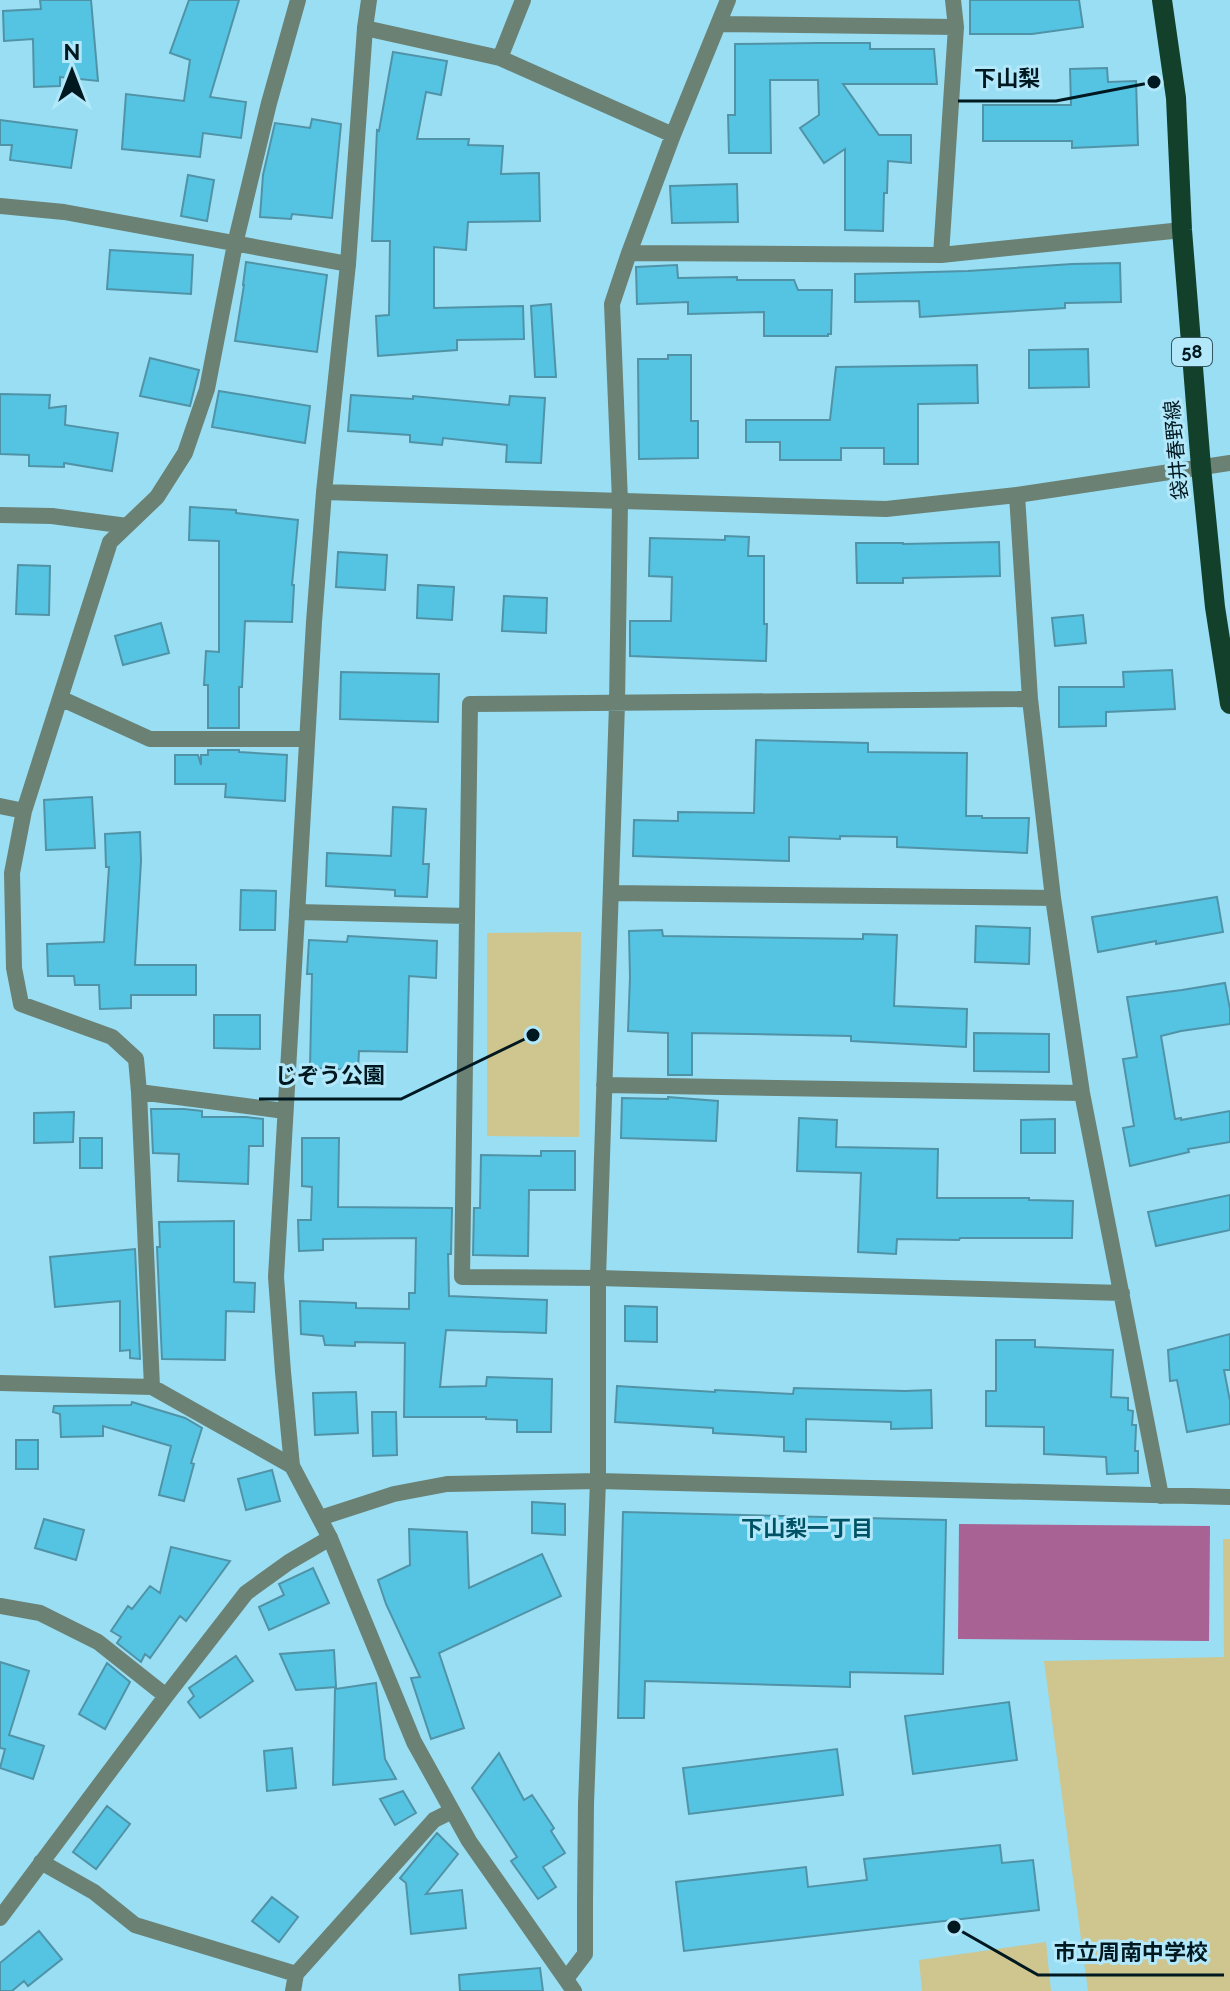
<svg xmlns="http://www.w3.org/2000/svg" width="1230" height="1991" font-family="Raleway,'Noto Sans JP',sans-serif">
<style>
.green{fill:#cec58f}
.water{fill:#a86293}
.building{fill:#55c4e3;stroke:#5093a7;stroke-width:2}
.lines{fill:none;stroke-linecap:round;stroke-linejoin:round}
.pedestrian{stroke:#6b8174;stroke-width:16}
.minor{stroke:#6b8174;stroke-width:16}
.tertiary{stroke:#6b8174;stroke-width:16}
.primary{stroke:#12402b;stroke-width:20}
.labels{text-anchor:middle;stroke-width:6;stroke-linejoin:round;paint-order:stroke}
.shield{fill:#b2e8fa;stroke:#355661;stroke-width:2}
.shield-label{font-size:18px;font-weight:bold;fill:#001820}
.street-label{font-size:20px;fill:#001820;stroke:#b2e8fa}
.neighbourhood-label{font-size:22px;font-weight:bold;fill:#005265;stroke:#b2e8fa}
.leader{fill:none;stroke:#001820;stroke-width:3}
.callout-dot{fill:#001820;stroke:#b2e8fa;stroke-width:3}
.callout-label{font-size:22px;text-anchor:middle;font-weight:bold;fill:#001820;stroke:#b2e8fa;stroke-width:6;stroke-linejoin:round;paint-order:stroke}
</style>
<rect width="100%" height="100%" fill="#99def3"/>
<!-- green -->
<path class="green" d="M581 932 579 1137 487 1136V933Z
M1223 1539H1230V1991H1088L1044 1661 1224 1657Z
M1046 1942 1051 1991H922L919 1960Z"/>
<!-- water -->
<path class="water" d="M959 1524 1210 1526 1209 1641 958 1639Z"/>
<!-- building -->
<path class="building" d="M40 0H91L98 81 60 77V86L34 87 33 39 4 41 3 11 41 9Z
M189 0H239L210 97 246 102 241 138 203 133 200 157 122 149 126 94 184 101 190 60 170 53Z
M970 0H1079L1083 27 1032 34H970Z
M818 43H870V49H934L937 84H843L879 135H911V163L888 161 887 193H884L883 231 845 230V149L824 163 800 128 819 115 818 80H770L771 153H729L728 115H735V44Z
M393 52 447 61 441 95 426 92 417 139H469L468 145 503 146 501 174 539 173 540 221 468 222 466 250 434 247V308L523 306 524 339 457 340V350L378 356 376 316 389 315 390 241H372L377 130 379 131Z
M1107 68 1108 82 1136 81 1138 145 1072 148V141H983V105H1071L1070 69Z
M312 119 341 124 332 218 292 214 291 219 260 217 263 175 275 123 310 128Z
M0 120 77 130 71 168 10 160 12 145H0Z
M188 175 214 180 207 221 181 216Z
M737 184 738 222 672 223 670 186Z
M110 250 193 255 191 294 107 289Z
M246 262 327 275 317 352 235 341 244 285H243Z
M1120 263 1121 302 1065 303V308L920 317 919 301 855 302V274L968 271 1072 264Z
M677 265 678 278 737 277V280H794L798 290H832L831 334H828V336H764V312L688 314V302L637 304 636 267Z
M551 304 556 377H535L531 306Z
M1088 349 1089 387 1029 388V350Z
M668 355H691V421H698V458L639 459 638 359H668Z
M150 358 199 370 190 406 140 396Z
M977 365 978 403 918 404V464H884V448H841V460H780V442H746V420H830L836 367Z
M219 391 310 406 305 443 212 427Z
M0 394 50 395 49 408 66 406 65 425 118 433 112 471 64 463V467L29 466V455L0 454Z
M351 395 413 399V396L509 405 510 396 545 398 541 463 506 462 507 445 443 438 442 445 410 442V435L348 431Z
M190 507 236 510V513L298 520 292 585H294L292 622 245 621 242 687H239V728H208V685H204L206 651 219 652V541L189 540Z
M725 536 749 537 748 556H764V624H767L766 661 630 656V621H671L672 577 649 576 650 538 725 540Z
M999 542 1000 576 903 578V583H857L856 543H903V544Z
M338 552 387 555 385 590 336 587Z
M18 565 50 566 49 615 16 614Z
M418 585 454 587 452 620 417 618Z
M504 596 547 598 546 633 502 631Z
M1083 615 1086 643 1055 646 1052 618Z
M161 623 169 653 123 665 115 636Z
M1172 670 1175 709 1106 712V726L1059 727V687H1124L1123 672Z
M341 672 439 674 438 722 340 719Z
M756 740 868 743V752L967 753 966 816H982V818H1029L1027 853 897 847V837L840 836V839L789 837V861L633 856 634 820 678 821V812L754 813Z
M208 750H239V752L287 755 285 801 225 797 226 784H175V755H198L201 765V755H208Z
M92 797 95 848 46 850 44 800Z
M393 807 426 809 423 864H429L427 897 395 896V890L326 886 327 853 391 856Z
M140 832 141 861 135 965H196V995H131V1008L100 1009 99 985H75L74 976H48L47 944 104 942 109 867H106L105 834Z
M241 890 276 891 275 930H240Z
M1217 897 1223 932 1156 944V941L1098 952 1092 917Z
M976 926 1030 928 1029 964 975 962Z
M662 930 663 936 863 939V934L897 935 894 1006 967 1009 966 1047 851 1041V1036L692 1033V1075H668V1033L628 1031 630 977 629 931Z
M348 936 437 941 436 978 409 976 407 1052 359 1051 358 1070 310 1068 312 974H307L309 940 347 942Z
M1225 983 1230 1009V1024L1181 1031 1161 1036 1175 1119 1181 1118V1120L1230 1111V1142L1188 1149 1189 1152 1130 1166 1123 1128 1134 1126 1123 1059 1137 1057 1127 997 1182 990Z
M214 1015H260V1049L214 1048Z
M974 1033 1049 1034V1072L974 1071Z
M668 1097 718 1101 716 1141 621 1138 622 1098 668 1099Z
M151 1109H184L202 1111V1117H246L263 1119V1146H249L248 1184 178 1181 179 1154 153 1153Z
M74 1112 73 1142 34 1143V1113Z
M799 1118 837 1120 836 1147 938 1149 937 1198H1029V1200L1073 1201 1072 1238H960L959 1240 897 1239 896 1254 858 1252 861 1173 797 1171Z
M1055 1119V1153H1021V1120Z
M80 1138H102V1168H80Z
M302 1138H339L338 1207 452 1208 451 1254H448L449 1296 547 1300 546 1333 446 1330 440 1387 486 1386 487 1377 552 1379 551 1432H517V1420L486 1419V1417H404L405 1343 355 1342V1346L325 1345 323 1336 301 1334 300 1301 356 1303V1308L409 1309V1293H415L416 1238 323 1239V1250L299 1251 298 1220H311L312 1187 302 1186Z
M541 1151H575V1190H529L528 1256 473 1255 474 1208H480L481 1155 541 1156Z
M1230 1195V1230L1156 1246 1148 1212Z
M234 1221V1282L255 1283 254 1312 226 1311 225 1360 162 1359 157 1247H160L159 1222Z
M135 1249 140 1359 130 1358V1350L120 1351V1301L55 1307 50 1257Z
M625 1306 657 1307V1342L625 1341Z
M1230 1334V1370H1224L1230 1401V1424L1187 1432 1177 1380 1170 1381 1168 1350Z
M996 1340H1035V1347L1113 1350 1111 1397 1128 1398V1410L1133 1411 1132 1425H1136V1427L1135 1451H1138V1473L1107 1474 1106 1457 1044 1454V1427L986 1426V1391H996Z
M617 1386 715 1392V1390L793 1394 794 1388 905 1391 931 1390 932 1428 891 1429V1422L806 1419V1452L784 1451V1437L713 1433V1428L615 1422Z
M356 1392 358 1433 315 1435 313 1393Z
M132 1402 185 1418 202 1428 191 1463 194 1464 184 1501 159 1495 171 1446 103 1426V1436L61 1437 60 1414 53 1412 54 1406 131 1405Z
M372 1412H396L397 1455 373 1456Z
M16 1440H38V1469H16Z
M272 1470 280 1501 246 1510 238 1479Z
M532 1502 565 1504V1535L532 1533Z
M623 1512 946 1520 943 1674 850 1672V1687L645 1681 644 1718H618Z
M44 1519 84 1530 76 1560 35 1548Z
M409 1529 467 1532 469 1588 542 1554 561 1596 439 1653 464 1728 431 1739 411 1678 420 1677 386 1604 378 1580 410 1565Z
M171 1547 230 1561 186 1621 180 1616 150 1658 145 1654 141 1662 117 1643 121 1637 111 1631 128 1606 132 1609 150 1586 160 1593Z
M313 1568 329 1603 269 1630 259 1607 284 1595 279 1584Z
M334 1650 336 1687 296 1690 280 1654Z
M236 1656 253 1681 200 1718 188 1702 194 1696 189 1688Z
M0 1662 29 1671 9 1735 44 1746 33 1779 0 1768 5 1749 0 1748Z
M107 1663 130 1682 105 1729 79 1714Z
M376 1683 385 1759 396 1779 333 1785 335 1689Z
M1009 1702 1017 1760 913 1774 905 1716Z
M292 1748 296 1788 267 1791 264 1751Z
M837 1749 843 1795 689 1814 683 1768Z
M499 1753 524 1800 532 1795 554 1828 551 1831 565 1853 543 1867 556 1887 538 1899 511 1861 517 1857 472 1788Z
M403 1791 416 1813 395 1825 380 1799Z
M107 1806 130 1824 96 1869 73 1852Z
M437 1833 458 1854 426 1894 462 1890 466 1928 411 1934 406 1883 400 1878Z
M1000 1845 1002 1863 1033 1860 1039 1910 684 1951 676 1882 806 1867 808 1887 867 1880 864 1859Z
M272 1897 298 1917 279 1942 252 1921Z
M39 1931 62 1959 28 1986 24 1981 12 1991H0V1963Z
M540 1968 543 1991H460L459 1975Z"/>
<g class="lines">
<!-- pedestrian -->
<path class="pedestrian" d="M585 1902 586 1804"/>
<!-- minor -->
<path class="minor" d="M719 24 956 27
M365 28 500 58 673 135
M500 58 523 0
M0 206 64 212 348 264
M629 253 941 255 1182 230
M941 255 956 27 953 0
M1017 495 1030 699 1053 898 1082 1093 1161 1496
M0 515 52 516 127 526
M60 698 150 739H307
M1030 699 470 704 462 1277 598 1278 1122 1293
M0 806 24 811
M611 893 1053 898
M297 912 467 916
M604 1085 1082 1093
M139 1092 285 1111
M0 1383 152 1387 292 1466
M152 1387 139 1092 136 1059 112 1037 21 1004 14 968 12 873 24 811 110 542 157 497 185 453 207 389 235 244 269 103 298 0
M320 1518 394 1494 447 1484 598 1481 1230 1497
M0 1606 40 1613 98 1642 166 1696
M586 1804 598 1481V1278L617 704 620 501 612 304 629 253 673 135 728 0
M41 1862 94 1892 135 1925 296 1974 434 1820 452 1811
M0 1918 166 1696 246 1593 289 1562 330 1538
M566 1979 585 1954V1902
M293 1991 296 1974"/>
<!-- tertiary -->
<path class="tertiary" d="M369 0 365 28 348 264 324 492 314 622 276 1277 283 1372 292 1466 330 1538 414 1742 469 1841 574 1991
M324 492 886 509 1017 495 1230 463"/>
<!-- primary -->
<path class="primary" d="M1162 0 1176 98 1182 230 1201 467 1215 607 1230 704"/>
</g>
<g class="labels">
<!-- shield labels -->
<rect class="shield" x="1172" y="338" width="40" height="28" rx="6"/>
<g class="shield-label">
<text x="1192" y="358">58</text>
</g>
<!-- street labels -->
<g class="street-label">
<text transform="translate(1176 450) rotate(-95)" y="7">袋井春野線</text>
</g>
<!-- neighbourhood labels -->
<g class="neighbourhood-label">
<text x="807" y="1536">下山梨一丁目</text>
</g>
</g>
<!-- callouts -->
<path class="leader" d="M1154 82L1056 101H958M533 1035L401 1099H259M954 1927L1038 1975H1224"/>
<g class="callout-dot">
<circle cx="1154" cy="82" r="8"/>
<circle cx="533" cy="1035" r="8"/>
<circle cx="954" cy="1927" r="8"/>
</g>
<g class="callout-label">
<text x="1007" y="86">下山梨</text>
<text x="330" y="1083">じぞう公園</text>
<text x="1131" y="1960">市立周南中学校</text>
</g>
<!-- north arrow -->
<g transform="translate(72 72)" stroke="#b2e8fa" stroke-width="6" paint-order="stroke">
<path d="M0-6L14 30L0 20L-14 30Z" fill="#001820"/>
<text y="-12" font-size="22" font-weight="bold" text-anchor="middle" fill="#001820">N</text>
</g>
</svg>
